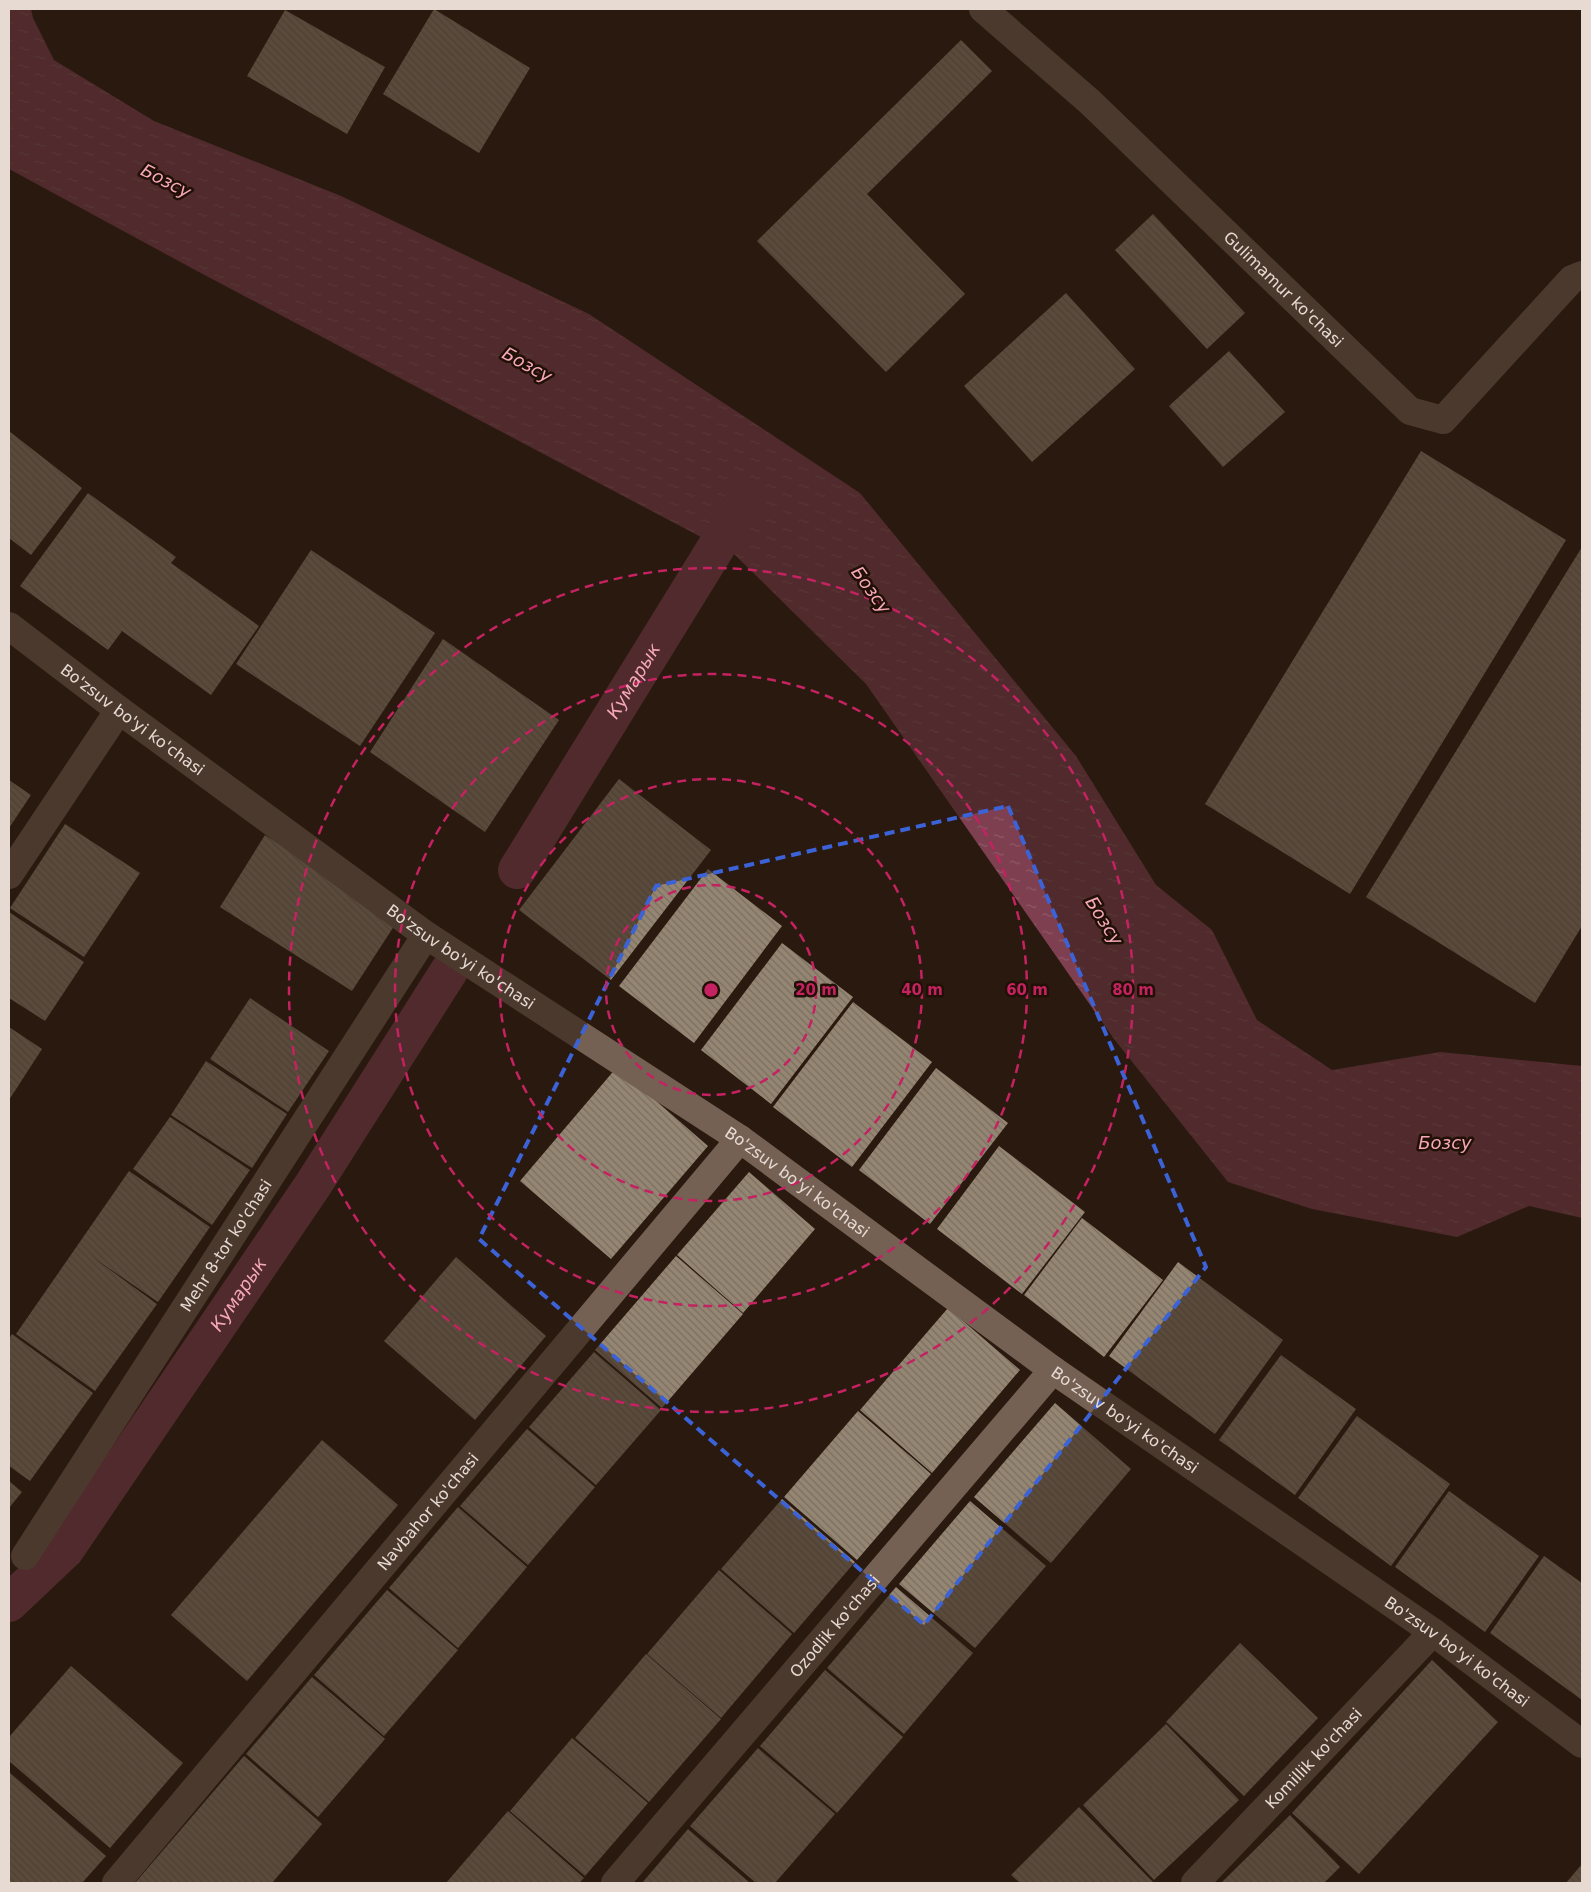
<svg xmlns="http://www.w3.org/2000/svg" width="1591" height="1892" font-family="'DejaVu Sans',sans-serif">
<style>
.water{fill:url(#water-ripples)}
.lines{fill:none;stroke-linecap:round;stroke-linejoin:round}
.canal{stroke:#7e3f50;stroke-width:38}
.building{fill:url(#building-back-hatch)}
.street{stroke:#756054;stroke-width:28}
.marked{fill:none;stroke:#3b63d7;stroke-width:4;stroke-dasharray:10 6;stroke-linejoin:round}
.ring{fill:none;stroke:#c42261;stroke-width:2.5;stroke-dasharray:9 6}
.labels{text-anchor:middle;stroke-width:5;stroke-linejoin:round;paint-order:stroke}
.street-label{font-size:16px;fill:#e6dad3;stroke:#201006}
.water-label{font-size:18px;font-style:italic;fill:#f6a7b9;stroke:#201006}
.centre{fill:#c42261;stroke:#201006;stroke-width:2.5}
.ring-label{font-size:15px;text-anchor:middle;font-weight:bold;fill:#c42261;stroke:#201006;stroke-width:5;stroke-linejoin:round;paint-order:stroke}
</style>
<defs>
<pattern id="water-ripples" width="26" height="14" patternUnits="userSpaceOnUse" patternTransform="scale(1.25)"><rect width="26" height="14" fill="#7e3f50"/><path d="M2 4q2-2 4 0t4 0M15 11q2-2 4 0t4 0" fill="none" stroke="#905a68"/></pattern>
<pattern id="building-back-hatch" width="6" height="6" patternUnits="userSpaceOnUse" patternTransform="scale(1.25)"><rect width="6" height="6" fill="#958673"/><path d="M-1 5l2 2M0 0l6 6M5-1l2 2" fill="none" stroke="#796e61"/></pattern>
</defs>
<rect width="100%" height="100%" fill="#2a190f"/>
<!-- water -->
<path class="water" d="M9 9H31L33 18 54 60 154 121 341 196 589 314 860 493 1076 756 1156 885 1212 930 1257 1020 1332 1070 1440 1052 1582 1066V1218L1529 1206 1457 1237 1312 1209 1228 1182 1114 1039 866 684 735 555 197 271 9 169Z"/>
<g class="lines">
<!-- canal -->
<g class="canal">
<path id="s1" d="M517 870 744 502"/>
<path id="s2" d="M9 1603 65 1550 313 1185 449 971"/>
</g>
</g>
<!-- building -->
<path class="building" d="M434 9 530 68 479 153 383 94Z
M285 10 385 67 347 134 247 76Z
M961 40 992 71 867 194 965 294 886 372 757 241Z
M1153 214 1245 313 1207 349 1115 250Z
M1066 293 1135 369 1032 462 964 386Z
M1229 351 1285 412 1223 467 1169 406Z
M9 431 82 488 31 555 9 538Z
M1421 451 1566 540 1350 894 1205 804Z
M88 493 176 557 171 563 259 626 211 695 122 631 108 650 20 586Z
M1582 547V926L1535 1003 1366 897Z
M311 550 435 633 360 746 236 664Z
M443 639 559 720 485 832 370 752Z
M619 779 711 850 611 980 519 910Z
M9 780 31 795 9 828Z
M65 824 140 873 84 957 10 908Z
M265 835 398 920 352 991 220 907Z
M708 869 782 926 694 1043 619 986Z
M9 912 84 962 45 1021 9 998Z
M782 943 853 997 771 1104 701 1050Z
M250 998 329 1051 288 1112 210 1059Z
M853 1002 932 1062 852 1167 773 1107Z
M9 1027 42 1049 9 1100Z
M206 1061 287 1114 252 1168 171 1115Z
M617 1067 708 1146 611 1259 520 1181Z
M936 1068 1008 1123 930 1224 859 1170Z
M170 1117 250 1170 212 1225 133 1169Z
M999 1146 1085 1212 1022 1294 937 1229Z
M129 1171 210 1227 158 1302 91 1256 157 1304 95 1391 16 1334Z
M749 1172 815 1229 743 1313 677 1255Z
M1082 1218 1163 1280 1104 1357 1024 1295Z
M676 1256 743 1314 662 1408 595 1350Z
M456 1257 546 1336 475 1420 384 1341Z
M1178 1262 1283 1340 1215 1434 1109 1356Z
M948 1308 1020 1370 932 1473 860 1410Z
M12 1334 93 1393 30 1481 9 1466V1339Z
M594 1352 661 1410 596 1485 529 1427Z
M1281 1355 1356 1409 1295 1495 1219 1440Z
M1055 1403 1131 1469 1051 1563 974 1497Z
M858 1411 931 1474 857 1560 784 1497Z
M1357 1416 1450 1484 1391 1566 1298 1498Z
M527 1429 595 1487 528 1565 460 1506Z
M322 1440 398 1505 247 1681 171 1615Z
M9 1481 22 1492 9 1508Z
M1449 1491 1539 1556 1485 1632 1395 1567Z
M782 1499 855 1562 794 1633 721 1569Z
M970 1501 1046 1566 975 1648 899 1584Z
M458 1507 527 1567 458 1648 389 1588Z
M1544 1556 1582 1583V1700L1490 1633Z
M719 1570 792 1634 721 1718 647 1654Z
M896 1587 973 1653 904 1734 827 1668Z
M387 1590 458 1650 384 1736 314 1675Z
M1240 1643 1318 1718 1244 1796 1166 1722Z
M646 1654 721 1719 649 1802 575 1738Z
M1432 1660 1498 1722 1359 1874 1292 1813Z
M71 1666 183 1763 110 1848 9 1761V1737Z
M825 1670 903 1737 837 1813 760 1746Z
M312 1677 385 1739 318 1817 246 1754Z
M1166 1724 1239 1800 1154 1880 1083 1805Z
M572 1738 648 1803 585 1876 510 1811Z
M758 1748 835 1814 775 1883H756L690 1826Z
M244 1756 322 1824 272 1883H135Z
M9 1772 106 1856 82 1883H9Z
M1079 1807 1153 1882 1151 1883H1020L1011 1875Z
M508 1811 584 1878 579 1883H446Z
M1290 1815 1340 1867 1324 1883H1221Z
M688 1829 750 1883H642Z
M1582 1864V1883H1566Z"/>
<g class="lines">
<!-- street -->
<g class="street">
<path id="s3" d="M983 9 1090 102 1410 411 1443 420 1572 279 1582 275"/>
<path id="s4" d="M9 626 119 710 426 935 740 1139 1053 1370 1433 1632 1582 1744"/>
<path d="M9 875 119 710"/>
<path id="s5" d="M25 1556 426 935"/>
<path id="s6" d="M116 1883 740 1139"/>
<path id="s7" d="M615 1883 1053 1370"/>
<path id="s8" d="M1195 1883 1433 1632"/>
</g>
</g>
<!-- marked area -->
<path d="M0 0H1591V1892H0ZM1008 806 1206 1267 924 1625 479 1239 656 886Z" fill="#2a190f" fill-opacity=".55" fill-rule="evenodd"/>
<path class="marked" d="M1008 806 1206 1267 924 1625 479 1239 656 886Z"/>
<!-- distance rings -->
<g class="ring">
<circle cx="711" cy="990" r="105"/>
<circle cx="711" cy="990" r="211"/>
<circle cx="711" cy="990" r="316"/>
<circle cx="711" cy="990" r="422"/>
</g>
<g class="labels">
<!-- street labels -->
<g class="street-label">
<text dy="6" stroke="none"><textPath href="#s3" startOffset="411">Gulimamur ko'chasi</textPath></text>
<text dy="6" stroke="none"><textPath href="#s4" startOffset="155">Bo'zsuv bo'yi ko'chasi</textPath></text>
<text dy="6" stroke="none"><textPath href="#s4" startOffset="560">Bo'zsuv bo'yi ko'chasi</textPath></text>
<text dy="6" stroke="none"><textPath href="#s4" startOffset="965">Bo'zsuv bo'yi ko'chasi</textPath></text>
<text dy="6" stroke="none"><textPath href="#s5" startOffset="370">Mehr 8-tor ko'chasi</textPath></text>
<text dy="6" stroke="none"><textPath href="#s4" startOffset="1370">Bo'zsuv bo'yi ko'chasi</textPath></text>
<text dy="6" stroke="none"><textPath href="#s6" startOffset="485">Navbahor ko'chasi</textPath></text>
<text dy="6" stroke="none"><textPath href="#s7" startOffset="338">Ozodlik ko'chasi</textPath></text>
<text dy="6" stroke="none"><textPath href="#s4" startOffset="1775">Bo'zsuv bo'yi ko'chasi</textPath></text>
<text dy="6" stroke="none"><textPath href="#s8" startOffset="172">Komillik ko'chasi</textPath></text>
</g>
<!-- water labels -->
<g class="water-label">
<text transform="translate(166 181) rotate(27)" y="6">Бозсу</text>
<text transform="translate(527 365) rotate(29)" y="6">Бозсу</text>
<text transform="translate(871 590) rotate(54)" y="6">Бозсу</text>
<text dy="6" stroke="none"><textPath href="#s1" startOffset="222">Кумарык</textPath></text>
<text transform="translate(1104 921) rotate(58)" y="6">Бозсу</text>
<text x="1445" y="1149">Бозсу</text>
<text dy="6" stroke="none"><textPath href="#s2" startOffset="386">Кумарык</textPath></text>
</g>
</g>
<circle cx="711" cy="990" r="8" class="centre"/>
<g class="ring-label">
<text x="816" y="995">20 m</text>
<text x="922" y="995">40 m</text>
<text x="1027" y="995">60 m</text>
<text x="1133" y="995">80 m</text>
</g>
<!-- border -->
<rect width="1591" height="1892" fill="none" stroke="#e6dad3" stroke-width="20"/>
</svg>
